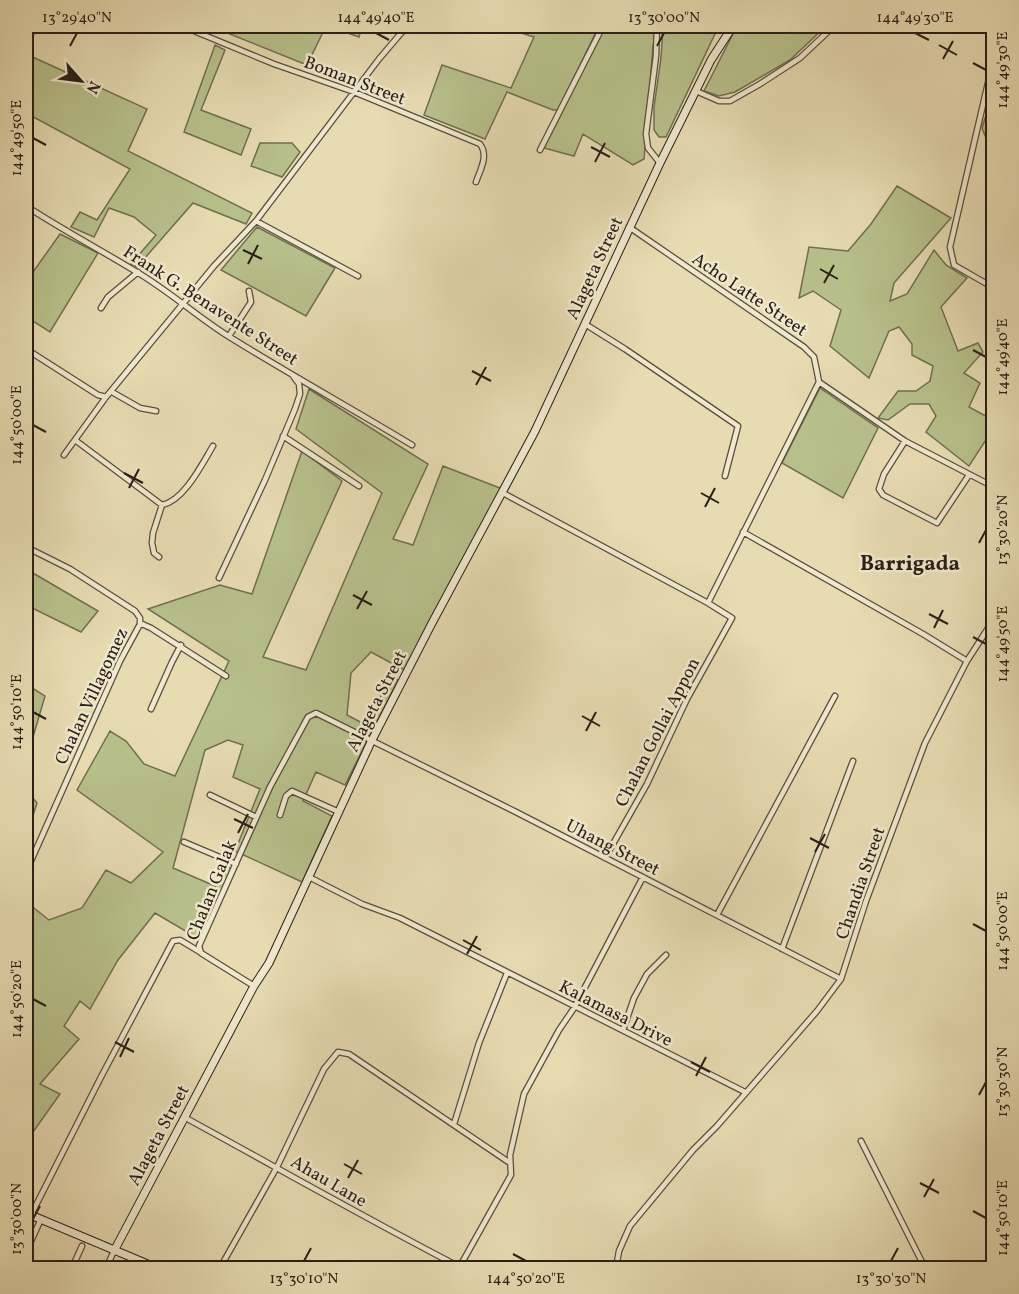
<svg xmlns="http://www.w3.org/2000/svg" width="1019" height="1294" font-family="Vollkorn,serif">
<style>
.green{fill:#b7c08b;stroke:#706f51;stroke-width:1.5}
.lines{fill:none;stroke-linecap:round;stroke-linejoin:round}
.minor-casing{stroke:#594d3e;stroke-width:7}
.secondary-casing{stroke:#2a1e17;stroke-width:9}
.minor{stroke:#efe8cd;stroke-width:4.5}
.secondary{stroke:#efe8cd;stroke-width:7}
.ticks{fill:none;stroke:#2a1e17;stroke-width:2}
.labels{text-anchor:middle;stroke-width:5;stroke-linejoin:round;paint-order:stroke}
.street-label{font-size:18px;fill:#2a1e17;stroke:#efe8cd}
.quarter-label{font-size:21px;font-weight:bold;fill:#2a1e17;stroke:#efe8cd}
.neatline{fill:none;stroke:#2a1e17;stroke-width:2}
.ticks-label{font-size:15px;text-anchor:middle;fill:#2a1e17}
</style>
<rect width="100%" height="100%" fill="#e7dbb2"/>
<filter id="stains"><feTurbulence type="fractalNoise" baseFrequency=".00333" numOctaves="4"/><feColorMatrix values="0 0 0 0 .2 0 0 0 0 .09 0 0 0 0 .02 0 0 0 .5 -.17"/></filter>
<radialGradient id="worn" r=".72"><stop offset=".6" stop-color="#630" stop-opacity="0"/><stop offset="1" stop-color="#630" stop-opacity=".3"/></radialGradient>
<!-- green -->
<path class="green" d="M26 26H38L26 50Z
M210 26H326L307 65Z
M328 26H362L359 37Z
M498 26H599L558 110H553L507 92 485 139 424 115 442 65 511 88 534 37Z
M605 26H657L653 46 644 159 633 165 583 134 574 156 544 148Z
M663 26H723L715 34 666 137H659L654 130V107L661 58Z
M737 26H826L790 60 735 92 719 96 704 91Z
M215 45 225 50 201 110 251 129 241 155 184 132Z
M26 54 147 109 128 151 252 213 246 224 193 203 137 267 131 264 156 235 134 217 109 208 94 237 71 227 80 212 97 220 130 169 26 113Z
M993 92V143H988L982 128Z
M260 143H292L300 152 282 177 251 166Z
M897 186 951 218 894 283 890 301 907 294 934 250 946 265 967 278 941 307 958 351 978 343 983 352 964 373 980 383 969 407 993 420V429L969 466 926 432 936 416 929 404H910L888 420 878 418 898 391H916L930 381 933 366 912 355V344L899 327 889 331 869 378 830 346 841 310 813 291 799 298 809 247 848 251 871 224Z
M257 227 335 268 306 316 221 270Z
M60 234 98 253 50 332 33 321 26 323V282Z
M820 388 878 428 843 498 782 463Z
M309 389 428 464 393 539 413 545 443 466 505 490 406 671 371 652 351 673 347 715 366 725 391 676 398 680 345 785 316 772 303 801 332 816 302 882 235 851 260 789 233 777 243 745 228 740 205 750 173 868 215 886 226 866 232 869 199 939 155 913 118 960 90 1009 80 1001 64 1026 79 1039 40 1084 60 1094 26 1142V909L29 904 49 920 82 908 106 870 131 883 163 852 77 790 110 731 126 741 144 764 175 776 229 661 148 609 220 585 252 594 302 451 342 481 263 657 306 670 382 493 296 429Z
M26 569 98 611 81 632 26 605Z
M26 684 45 696 26 761Z
M26 790 37 803 26 838Z"/>
<g class="lines">
<!-- minor casing -->
<g class="minor-casing">
<path id="minor" d="M182 26 274 64 354 92 480 144C489 156 480 170 476 182
M657 26 656 56 646 134 648 148 660 163
M994 57 950 247 954 265 994 288
M696 91 719 101H730L760 84 800 58 834 26
M540 150 603 26
M26 206C61 229 99 249 135 271 168 290 196 316 228 336 289 374 351 408 412 445
M256 221 358 276
M629 227 804 347 814 357 819 382 905 441 994 487
M101 308 108 297 138 272
M585 324 625 349 738 426 725 476
M229 336 251 302 249 291
M26 349 98 395 106 397
M112 392 140 408 156 411
M283 436 359 486
M75 440 162 505C184 501 202 464 213 446
M905 441 884 474 879 489 883 495 937 523 969 475
M64 455 106 397 214 266 256 221 379 59 402 32 411 26
M503 493 708 603 732 618 687 699 647 784 605 858
M743 532 923 634 967 661
M26 547 70 569 135 611 140 618V625
M159 557 154 553 152 543 153 533 162 505
M219 578 265 480 295 409 300 394 299 384 293 376
M708 603 819 382
M151 709 172 662 181 645
M210 795 256 817
M280 815 286 796 292 791 339 812
M184 842 236 864
M26 872 120 661 139 626 142 624 151 628 226 676
M309 877 362 904 400 918 745 1092
M717 915 835 696
M782 949 853 761
M254 986 201 953 199 946 270 787 308 717 316 713 516 812 841 979
M623 1030 634 998 647 974 666 955
M184 1117C276 1167 367 1219 460 1267
M454 1124 479 1043 507 973
M861 1141 925 1268
M31 1215 101 1077 173 941 180 940 200 952
M26 1252 41 1219
M26 1262 42 1268
M72 1268 82 1246
M106 1268 114 1251
M220 1268 277 1167 324 1069 338 1052 349 1054 510 1163
M459 1268 511 1175 510 1155 524 1094 559 1030 574 1008 643 877
M616 1268 619 1251 630 1226 693 1150 717 1126 817 1011 841 979 866 901 925 743 967 661 994 619"/>
</g>
<!-- secondary casing -->
<g class="secondary-casing">
<path id="secondary" d="M26 1213 157 1268
M114 1251 254 986 269 963 371 742 431 625 535 431 660 163 711 60 733 26"/>
</g>
<!-- minor -->
<use href="#minor" class="minor"/>
<!-- secondary -->
<use href="#secondary" class="secondary"/>
</g>
<!-- ticks -->
<path class="ticks" d="M376 33 389 40M915 33 929 40M939 45 957 55M70 46 77 33M657 46 664 33M943 59 953 41M973 63 986 70M33 138 46 145M591 147 610 157M595 162 605 143M243 250 262 259M248 264 258 245M820 269 838 279M824 283 834 265M973 350 986 357M472 371 491 381M476 385 486 367M33 425 46 432M124 473 143 483M129 488 139 469M701 493 719 503M705 507 715 488M979 543 986 530M353 595 372 605M357 609 367 591M929 614 948 624M934 628 943 610M973 637 986 644M33 712 46 719M582 716 600 726M586 731 596 712M234 819 253 828M238 833 248 814M810 838 829 848M815 852 825 834M973 924 986 931M463 940 481 950M467 954 477 936M33 999 46 1006M115 1042 134 1052M120 1057 129 1038M691 1062 710 1072M696 1076 706 1057M979 1095 986 1082M344 1164 362 1174M348 1178 358 1160M920 1183 939 1193M924 1197 934 1179M973 1211 986 1218M33 1219 40 1206M513 1254 526 1261M304 1261 311 1248M891 1261 898 1248"/>
<g class="labels">
<!-- street labels -->
<g class="street-label">
<text transform="translate(355 80) rotate(21)" y="6">Boman Street</text>
<text transform="translate(594 268) rotate(-65)" y="6">Alageta Street</text>
<text transform="translate(750 294) rotate(34)" y="6">Acho Latte Street</text>
<text transform="translate(211 305) rotate(33)" y="6">Frank G. Benavente Street</text>
<text transform="translate(91 696) rotate(-65)" y="6">Chalan Villagomez</text>
<text transform="translate(376 701) rotate(-63)" y="6">Alageta Street</text>
<text transform="translate(657 732) rotate(-63)" y="6">Chalan Gollai Appon</text>
<text transform="translate(613 847) rotate(27)" y="6">Uhang Street</text>
<text transform="translate(860 883) rotate(-71)" y="6">Chandia Street</text>
<text transform="translate(211 890) rotate(-68)" y="6">Chalan Galak</text>
<text transform="translate(616 1013) rotate(27)" y="6">Kalamasa Drive</text>
<text transform="translate(158 1135) rotate(-62)" y="6">Alageta Street</text>
<text transform="translate(329 1181) rotate(30)" y="6">Ahau Lane</text>
</g>
<!-- quarter labels -->
<g class="quarter-label">
<text x="910" y="570">Barrigada</text>
</g>
</g>
<!-- margin -->
<rect width="1019" height="1294" fill="none" stroke="#e7dbb2" stroke-width="66"/>
<!-- north arrow -->
<g transform="translate(81 81) rotate(118)" stroke="#efe8cd" stroke-width="4.5" paint-order="stroke">
<path d="M0-4.5L10 22L0 15L-10 22Z" fill="#2a1e17"/>
<text y="-9" font-size="16" font-weight="bold" text-anchor="middle" fill="#2a1e17">N</text>
</g>
<rect x="33" y="33" width="953" height="1228" class="neatline"/>
<g class="ticks-label">
<text x="77" y="22">13°29'40"N</text>
<text x="376" y="22">144°49'40"E</text>
<text x="664" y="22">13°30'00"N</text>
<text x="915" y="22">144°49'30"E</text>
<text transform="translate(1002 70) rotate(-90)" y="5">144°49'30"E</text>
<text transform="translate(16 138) rotate(-90)" y="5">144°49'50"E</text>
<text transform="translate(1002 357) rotate(-90)" y="5">144°49'40"E</text>
<text transform="translate(16 425) rotate(-90)" y="5">144°50'00"E</text>
<text transform="translate(1002 530) rotate(-90)" y="5">13°30'20"N</text>
<text transform="translate(1002 644) rotate(-90)" y="5">144°49'50"E</text>
<text transform="translate(16 712) rotate(-90)" y="5">144°50'10"E</text>
<text transform="translate(1002 931) rotate(-90)" y="5">144°50'00"E</text>
<text transform="translate(16 999) rotate(-90)" y="5">144°50'20"E</text>
<text transform="translate(1002 1082) rotate(-90)" y="5">13°30'30"N</text>
<text transform="translate(1002 1218) rotate(-90)" y="5">144°50'10"E</text>
<text transform="translate(16 1219) rotate(-90)" y="5">13°30'00"N</text>
<text x="304" y="1283">13°30'10"N</text>
<text x="526" y="1283">144°50'20"E</text>
<text x="891" y="1283">13°30'30"N</text>
</g>
<rect width="100%" height="100%" filter="url(#stains)"/>
<rect width="100%" height="100%" fill="url(#worn)"/>
</svg>
